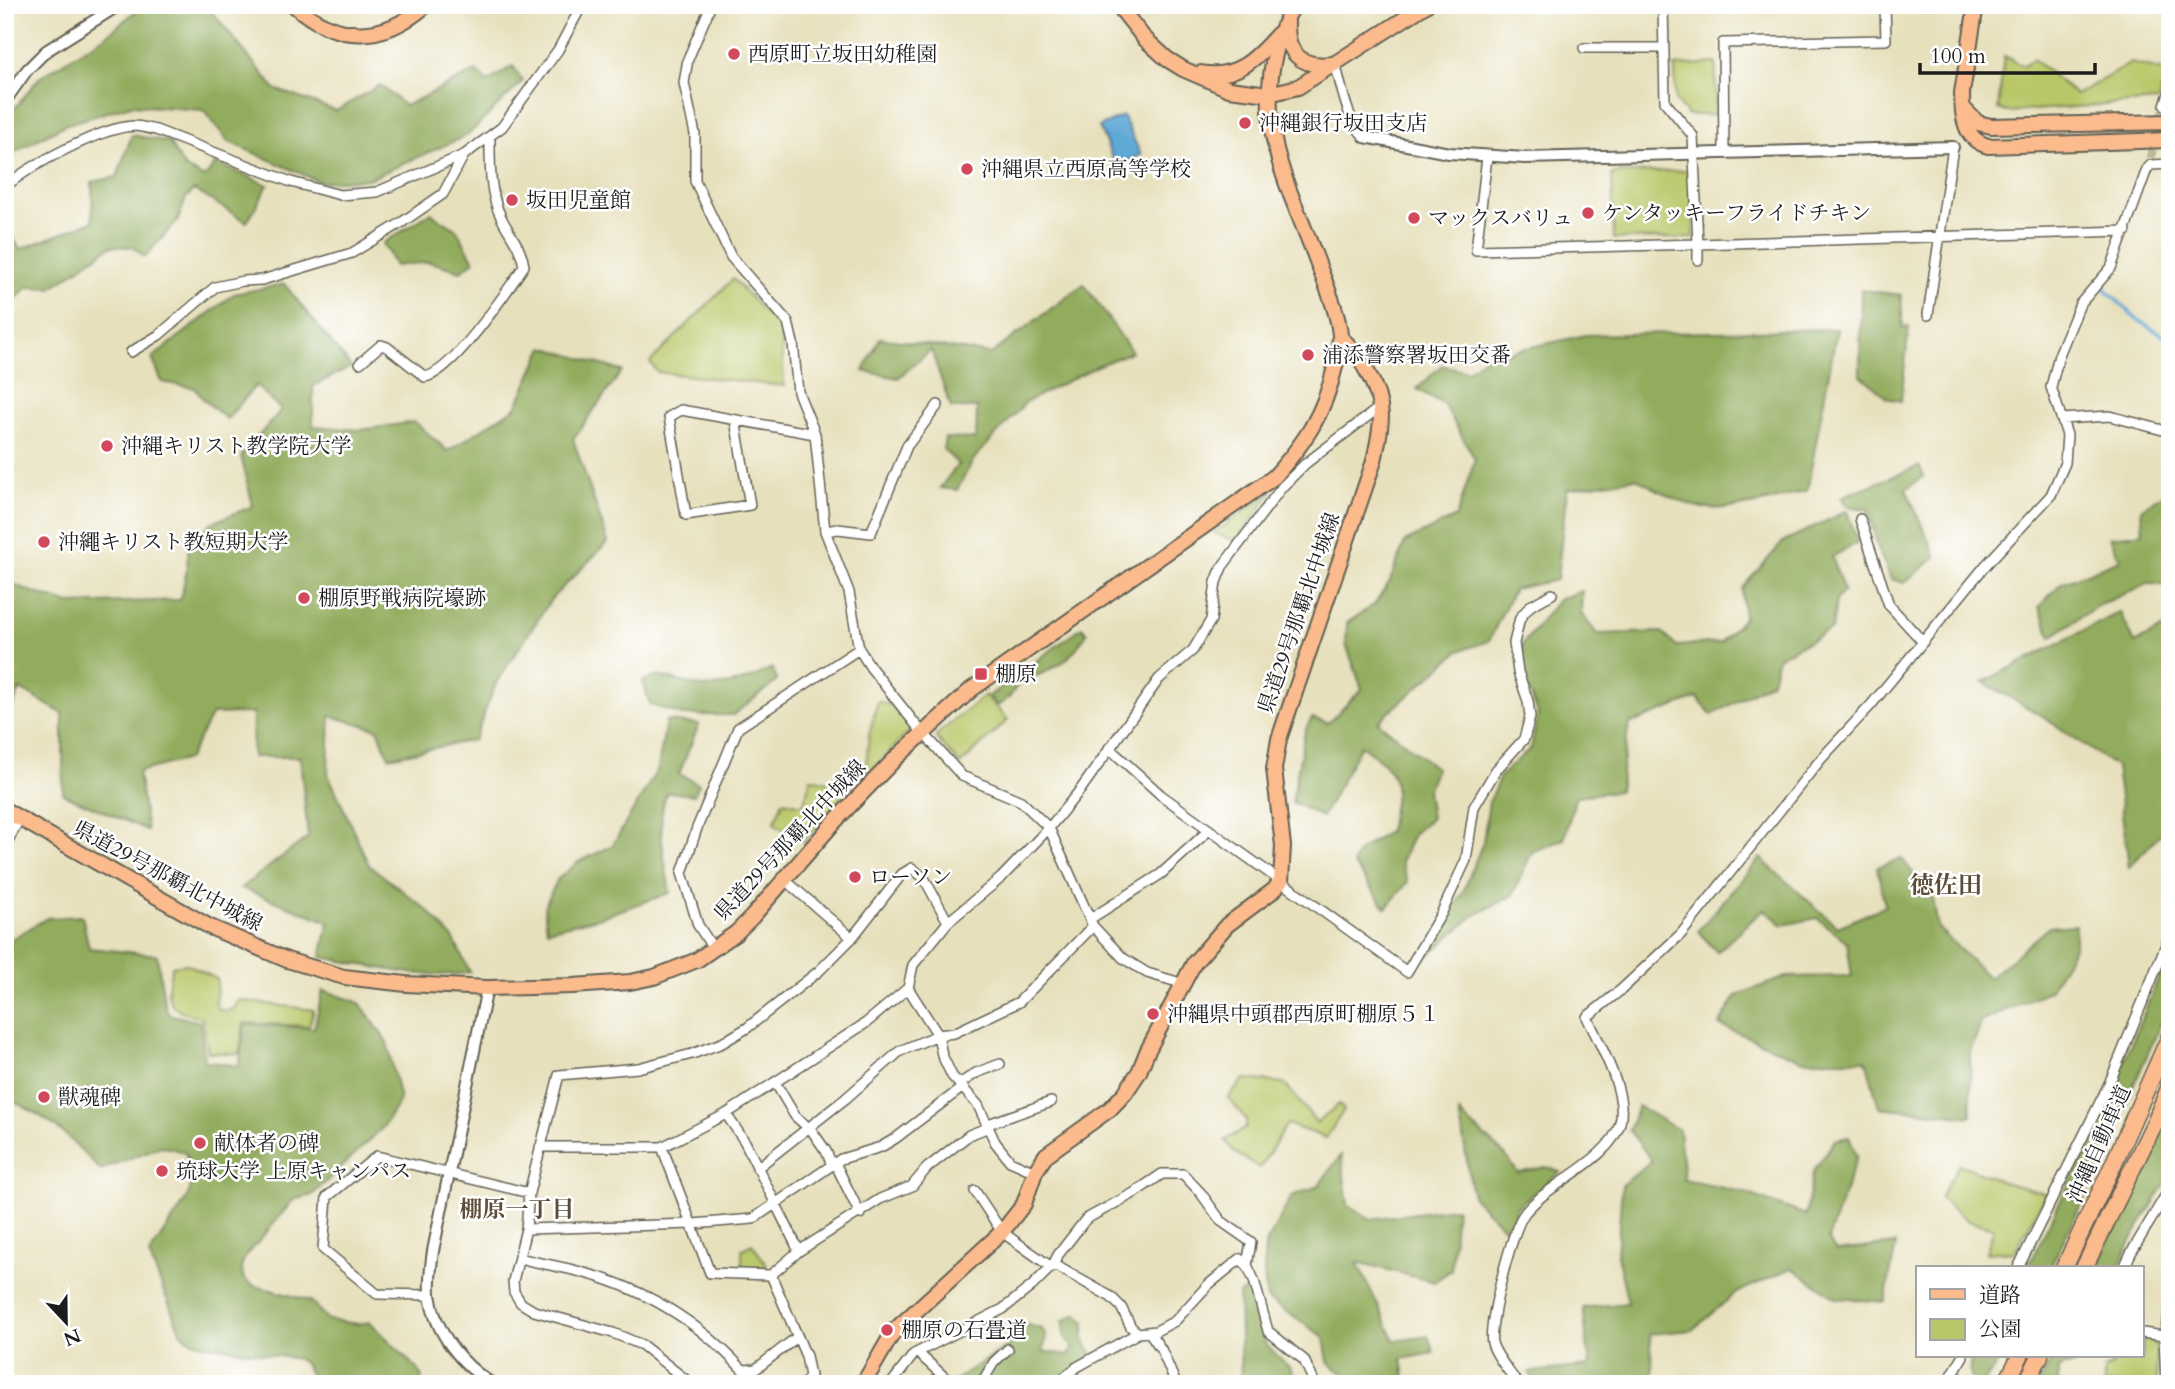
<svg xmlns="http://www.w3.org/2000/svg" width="2175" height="1389" font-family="Cardo,'Noto Serif JP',serif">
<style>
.green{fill:#b9c769;stroke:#6a7242;stroke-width:2}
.forest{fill:#92ac5d;stroke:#57643c;stroke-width:2}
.water{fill:#5fa9d7;stroke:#3e627a;stroke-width:2}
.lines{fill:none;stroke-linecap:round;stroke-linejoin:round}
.stream{stroke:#5fa9d7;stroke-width:3.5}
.minor-tunnel{stroke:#beb99c;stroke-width:9;stroke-dasharray:9 4.5;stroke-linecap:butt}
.minor-casing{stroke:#636154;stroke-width:12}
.tertiary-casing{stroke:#636154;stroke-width:14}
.primary-casing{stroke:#636154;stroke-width:18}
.motorway-casing{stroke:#636154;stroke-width:19}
.minor{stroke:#fff;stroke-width:9}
.tertiary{stroke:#fff;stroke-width:10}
.primary{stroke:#fbbb8d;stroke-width:14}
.motorway{stroke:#fbbb8d;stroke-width:16}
.poi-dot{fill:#d1495b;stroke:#fff;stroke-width:2.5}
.labels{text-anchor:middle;stroke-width:5;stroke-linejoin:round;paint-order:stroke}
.poi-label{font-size:21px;fill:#1c1c1c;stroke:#fff;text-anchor:start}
.street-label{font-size:21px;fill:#1c1c1c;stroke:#fff}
.neighbourhood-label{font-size:23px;font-weight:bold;fill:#5d4d38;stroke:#fff}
.quarter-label{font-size:24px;font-weight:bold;fill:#5d4d38;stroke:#fff}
</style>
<rect width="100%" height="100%" fill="#fff"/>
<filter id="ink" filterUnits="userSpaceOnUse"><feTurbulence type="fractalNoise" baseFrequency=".0143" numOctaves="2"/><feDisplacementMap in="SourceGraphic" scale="14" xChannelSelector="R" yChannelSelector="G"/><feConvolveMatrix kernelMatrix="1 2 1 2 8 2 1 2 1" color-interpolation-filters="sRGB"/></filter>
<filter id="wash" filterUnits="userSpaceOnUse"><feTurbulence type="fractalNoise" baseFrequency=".00686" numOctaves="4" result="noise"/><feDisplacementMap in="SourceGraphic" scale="28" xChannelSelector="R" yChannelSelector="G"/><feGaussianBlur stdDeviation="1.57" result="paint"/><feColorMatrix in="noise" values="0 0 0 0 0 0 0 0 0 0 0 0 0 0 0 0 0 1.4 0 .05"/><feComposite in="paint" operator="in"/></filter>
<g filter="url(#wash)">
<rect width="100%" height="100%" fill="#e7e0bc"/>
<!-- green -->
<path class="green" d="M2004 56 2023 66 2033 59 2076 95 2131 63 2167 72 2158 101 2007 112 1998 109Z
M1716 63 1715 115H1687L1675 100V66Z
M1692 170 1694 238 1614 239 1612 174Z
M733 279 781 330 784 386 657 372 650 362Z
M1274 490 1235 541 1214 533Z
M985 695 1008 720 960 765 935 736Z
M878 701 893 706 911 730 865 777 869 734Z
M811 778 851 787 804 842 774 823 783 801 803 805Z
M187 964 217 979 216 1005 220 1010 226 1011 235 1008 238 1000 314 1010 309 1026 244 1023 239 1054 208 1052 202 1018C166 1009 164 1002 172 966Z
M1244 1079 1284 1083 1317 1123 1339 1104 1344 1110 1326 1138 1287 1124 1260 1168 1234 1152 1225 1140 1246 1128V1119L1228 1098Z
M1959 1164 2007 1183 2046 1194 2015 1251 1986 1253 1994 1228 1968 1221 1940 1198Z
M752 1244 767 1265 762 1268 742 1267V1249Z
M2142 1338 2150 1339 2156 1346 2157 1384H2104V1370L2112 1366 2113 1356H2142Z"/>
<!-- forest -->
<path class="forest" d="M143 5H211L209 8 275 89 336 111 380 85 405 106 476 71 487 82 513 66 523 81 468 135 369 179 320 182 229 142 203 110 131 105 64 125 11 154 5 160V120L39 78 107 35Z
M132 135 169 142 184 167 204 178 216 163 268 185 247 222 194 190 186 198 178 220 145 257 133 247 111 246 51 288 27 287 5 311V228L21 249 93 221 92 182 117 177Z
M431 213 457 230 474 261 461 271 430 262 395 266 383 243Z
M284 284 351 367 313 386V426L361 430 415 422 448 451 516 407 544 347 622 371 573 439 608 542 552 598 496 683 474 740 389 757 378 729 330 716 328 774 369 865 426 909 453 938 470 972C422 981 369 965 321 957L329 922 241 888 308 837 300 757H252L253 713 212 714 188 759 138 772 147 830 63 794V714L20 689 5 727V617L11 605 5 602V580L27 590 70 604 180 600 186 575 189 546 211 523 253 506 241 456 281 410 256 385 227 419 204 400 195 388 162 382 152 358 234 294Z
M1084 284 1132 352 1099 365 1026 402 974 459 957 490 940 488 958 464 943 449 945 438 976 439 977 408H951L931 350 898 378 863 371 880 338 991 354Z
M1861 290 1901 295 1903 328 1909 327 1901 401 1887 398 1860 374Z
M1837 329 1807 491C1773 500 1740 511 1705 508 1688 507 1652 488 1636 478L1567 489 1557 580 1514 589 1489 641 1459 651 1378 722 1436 768 1427 791 1431 818 1413 834 1401 862 1408 882 1386 908 1353 864 1358 852 1389 831C1397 781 1405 777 1361 745L1322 817 1292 802 1305 731 1312 718 1328 723 1362 689 1346 644 1347 623 1375 604 1390 581 1405 542 1456 517 1475 459 1444 405 1417 389 1442 365 1467 371 1486 357 1586 335Z
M1919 466 1924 476 1906 489 1936 557 1904 583 1891 579 1879 552 1868 509 1847 506 1841 497Z
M2166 493 2170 497V585L2149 583 2097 606 2051 637 2039 607 2061 583 2120 560 2110 537 2143 533 2141 509Z
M1847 511 1858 542 1832 557 1844 591 1836 600 1832 629 1778 657 1772 681 1712 715 1697 698 1629 724 1619 791 1576 796 1564 839 1532 852 1512 896 1473 916 1428 956 1433 939 1463 892 1483 842 1489 802 1500 776 1531 748 1538 714 1521 670 1522 645 1559 599 1582 591 1581 613 1597 634 1662 632 1677 646 1721 642 1744 618 1742 588 1784 541Z
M2120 612 2135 643 2170 625V824L2129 867 2116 767 2044 717 1983 682Z
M1082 627 1087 633C1071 658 1064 664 1036 676L1030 670C1014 684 1016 696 997 706L989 696Z
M772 668 777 681 733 715H683L650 705 643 681 659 676 703 687 731 684 754 677Z
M666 721 699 724 679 774 699 784 694 795 667 792C655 821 665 861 670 893L598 918 547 930 544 907 558 879 578 862 612 846 658 769Z
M1760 858 1838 927 1885 906 1877 867 1902 859 1933 898 1938 928 1989 978 2049 927 2075 925V945L2050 990 1982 1021 1970 1052 1971 1117 1879 1107 1866 1060H1803L1719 1025 1737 995 1786 977 1852 976 1847 942 1817 918 1783 925 1764 909 1717 952 1698 931Z
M82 916 89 948 157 955 164 1001 168 1014 200 1022 205 1061 239 1066 245 1024 314 1028 323 990 360 1003 387 1042 400 1100 383 1127 312 1195 293 1200 244 1259 241 1267 244 1279 252 1285 311 1301 328 1320 359 1324 370 1322C383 1335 392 1343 404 1356 411 1364 420 1367 422 1379L417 1384H314L306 1365 298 1359 202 1344 190 1340 181 1333 149 1255C159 1236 193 1199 192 1179 192 1170 187 1160 185 1152L161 1146 100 1170C68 1135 50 1117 5 1098V943L47 918Z
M2170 950V1002L2166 1012 2086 1194 2050 1268H2027L2093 1135Z
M1638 1106 1679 1130 1684 1180 1743 1192 1806 1215 1813 1172 1835 1140 1849 1137 1857 1157 1828 1239 1836 1251 1896 1244 1885 1302 1836 1298 1792 1268 1736 1293 1692 1330 1650 1334 1654 1384H1536L1529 1372 1590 1366 1583 1308 1628 1303 1617 1255 1622 1185 1652 1161 1629 1130Z
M2170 1111V1176L2134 1235 2118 1268H2096Z
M1459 1113 1506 1156 1518 1173 1546 1167 1560 1172 1517 1207 1508 1232 1473 1197Z
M1341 1155 1348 1205 1370 1219 1456 1208 1451 1270 1434 1282 1357 1262 1395 1341 1428 1336 1434 1353 1402 1359 1406 1384H1356L1328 1362 1324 1337 1267 1299 1264 1273 1265 1246 1292 1196 1318 1186Z
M1248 1287 1265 1344 1290 1368 1298 1384H1241L1239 1295Z
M1077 1314 1085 1322 1083 1339 1093 1354 1076 1381 1070 1384H955L952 1382 1010 1344 1007 1334 1023 1323 1042 1329 1046 1336 1043 1351 1068 1355 1073 1348 1064 1335 1063 1321Z
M1973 1356H2002L1983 1384C1967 1384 1968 1367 1973 1356Z
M2053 1356H2077L2074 1366H2064L2058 1370V1384H2039Z"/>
<!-- water -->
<path class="water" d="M1123 116 1141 155 1116 166 1099 127Z"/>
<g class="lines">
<!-- stream -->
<path class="stream" d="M2103 287 2136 319 2170 339"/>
</g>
</g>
<g filter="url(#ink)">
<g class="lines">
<!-- minor-tunnel -->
<path class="minor-tunnel" d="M2150 158 2165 105
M1954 1369 1967 1384"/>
<!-- minor casing -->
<g class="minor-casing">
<path id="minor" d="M711 5 688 59 684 83 695 134V181L731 257 788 322 793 343 798 392 815 434 825 531 849 592 859 649 871 668 917 726 962 776 1021 801 1049 828 1093 926 1123 958 1147 973 1184 984
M1663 5 1665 102 1693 136 1698 244 2126 231
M1584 48H1663
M1335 63C1342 87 1346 120 1365 137
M2165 105 2170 91
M1724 153 1723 43 1886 40 1885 5
M1487 157 1476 250 1698 244V260
M5 187C30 165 102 127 134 126 141 126 149 129 156 130L291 182 340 195 377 192 464 155 502 127 558 50 582 5
M1928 315 1953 147
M131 352 159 335 215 287 243 281 262 280 352 253 401 223 443 194 464 155
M360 363 381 345 387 347 425 377C453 372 507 291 524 266 521 246 509 234 501 217 489 193 490 162 490 136
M2061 419 2110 416 2170 432
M735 420 750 505 686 515 669 417 681 410 815 434
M1860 519 1889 605 1923 642
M825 531 838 529 871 533 907 446 938 405
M1109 748 1161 795 1407 972 1441 914 1466 860 1474 807 1496 770 1524 739 1530 717 1528 701 1518 672 1514 643 1520 618 1530 606 1552 594
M5 846 20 818
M785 880 852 938
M1090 919 1161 874 1209 830
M714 950 698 925 682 873 697 828 738 728 859 649
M908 988 938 1035 942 1055 952 1076 978 1105 995 1142 1010 1161 1035 1172
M775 1082 795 1116 812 1131 826 1151 832 1165
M961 1083 976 1073 1000 1064
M726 1114 745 1142 799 1251
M540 1147H662L726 1114 866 1023 908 988 913 965 948 922 1001 878 1049 828 1081 789 1159 679 1193 650 1211 620 1216 582 1222 567 1282 487 1305 464 1380 407
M662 1147 710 1273 771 1275 799 1251 880 1199 912 1186 927 1168 969 1135 984 1129 988 1124 1051 1102
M835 1163 860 1214
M757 1168 845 1099 900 1051 938 1035 954 1033 1019 1002 1093 926
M975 1191 1002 1232 1047 1264 1058 1267 1111 1297 1121 1307 1131 1327 1138 1333
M526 1229 693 1224 753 1219 841 1159 881 1147 896 1138 963 1087
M519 1258C538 1263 558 1266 577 1271 642 1287 698 1321 743 1370L756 1369 797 1337
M2018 1268 2109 1084 2170 935
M2124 1268 2131 1253 2170 1188
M771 1275 806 1356 810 1376 805 1384
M430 1295 377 1294 323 1249 327 1197 377 1156 529 1193
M1150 1333 1161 1349 1176 1384
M2142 1333 2164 1336
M918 1353 952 1384
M691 1384 642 1345 613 1333 534 1311 521 1303 514 1292 513 1281 526 1229 529 1193 559 1075 638 1068 692 1054 722 1043 747 1028 819 971 852 938 902 874 912 868 924 878 948 922
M891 1384 914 1354 1003 1309 1032 1286 1053 1265 1058 1255 1086 1219 1134 1193 1162 1174H1183L1200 1192 1221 1221 1251 1242 1247 1265
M981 1384 994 1362 1008 1349
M1056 1384 1077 1367 1138 1333 1156 1331 1175 1321 1208 1285 1240 1259 1247 1265 1254 1280 1268 1331 1304 1360 1315 1384
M1518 1384C1510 1372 1496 1357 1492 1343 1488 1324 1512 1230 1524 1214 1547 1183 1610 1161 1620 1123 1628 1093 1599 1043 1587 1017L1622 989 1681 934 1821 759 1871 705 1985 566 2051 495 2065 463 2067 435 2051 387 2059 355 2080 304 2111 268 2147 169 2151 165 2170 164
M1947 1384 1963 1356
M2166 1384 2164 1336 2170 1311"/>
</g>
<!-- tertiary casing -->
<g class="tertiary-casing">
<path id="tertiary" d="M5 101 27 70 46 51 119 5
M1365 137 1449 153 1525 158 1953 147
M487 988 433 1251C431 1265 429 1281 430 1295 435 1333 461 1364 492 1384"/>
</g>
<!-- primary casing -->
<g class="primary-casing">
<path id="primary" d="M294 5C337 43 383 43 426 5
M1118 5 1144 38 1167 59 1183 69 1229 89 1269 94 1298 87 1426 5
M1976 5 1962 93C1962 115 1964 140 1988 146L2170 140
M1287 22C1286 53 1300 68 1332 64
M1201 73C1236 80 1257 58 1278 34
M1963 108 1978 123 1991 126 2170 122
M5 810 210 927 287 960 344 977 406 984 487 988 573 986 630 982 654 977 697 960 736 933 752 917 836 820 897 757 972 689 1274 477C1306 441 1324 414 1335 367 1337 357 1340 345 1340 335 1338 313 1328 290 1320 269 1293 194 1254 132 1276 50 1280 34 1285 19 1294 5
M863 1384 894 1331 1002 1232 1024 1204 1035 1172 1046 1155 1110 1109 1125 1093 1139 1072 1147 1052 1194 963 1227 925 1274 890 1281 881 1283 846 1274 769 1279 739 1374 461C1377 446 1381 431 1381 416 1380 388 1360 354 1340 337"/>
</g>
<!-- motorway casing -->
<g class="motorway-casing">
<path id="motorway" d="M2064 1268 2112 1167 2170 1036
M2084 1268 2155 1122 2170 1086
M2006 1384 2020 1356
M2026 1384 2040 1356"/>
</g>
<!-- minor -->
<use href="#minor" class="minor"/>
<!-- tertiary -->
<use href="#tertiary" class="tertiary"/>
<!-- primary -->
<use href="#primary" class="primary"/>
<!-- motorway -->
<use href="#motorway" class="motorway"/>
</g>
</g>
<!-- markers -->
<g class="poi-dot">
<circle cx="734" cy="54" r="7"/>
<circle cx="1245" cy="123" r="7"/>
<circle cx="967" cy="169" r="7"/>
<circle cx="512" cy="200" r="7"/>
<circle cx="1588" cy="213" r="7"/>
<circle cx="1414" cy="218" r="7"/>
<circle cx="1308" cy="355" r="7"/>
<circle cx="107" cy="446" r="7"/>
<circle cx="44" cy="542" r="7"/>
<circle cx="304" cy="598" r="7"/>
<rect x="974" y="667" width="14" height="14" rx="3.5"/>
<circle cx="855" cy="877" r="7"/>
<circle cx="1153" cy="1014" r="7"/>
<circle cx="44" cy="1097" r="7"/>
<circle cx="200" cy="1143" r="7"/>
<circle cx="162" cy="1171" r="7"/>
<circle cx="887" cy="1330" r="7"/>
</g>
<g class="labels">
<!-- poi labels -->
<g class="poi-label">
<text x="748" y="61">西原町立坂田幼稚園</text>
<text x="1259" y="130">沖縄銀行坂田支店</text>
<text x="981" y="176">沖縄県立西原高等学校</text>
<text x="526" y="207">坂田児童館</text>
<text x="1602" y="220">ケンタッキーフライドチキン</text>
<text x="1428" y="225">マックスバリュ</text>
<text x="1322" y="362">浦添警察署坂田交番</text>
<text x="121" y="453">沖縄キリスト教学院大学</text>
<text x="58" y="549">沖繩キリスト教短期大学</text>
<text x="318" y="605">棚原野戦病院壕跡</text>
<text x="995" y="681">棚原</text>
<text x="869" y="884">ローソン</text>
<text x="1167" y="1021">沖縄県中頭郡西原町棚原５１</text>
<text x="58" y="1104">獣魂碑</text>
<text x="214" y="1150">献体者の碑</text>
<text x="176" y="1178">琉球大学 上原キャンパス</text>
<text x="901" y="1337">棚原の石畳道</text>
</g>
<!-- street labels -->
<g class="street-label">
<text transform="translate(1299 613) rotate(-71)" y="7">県道29号那覇北中城線</text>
<text transform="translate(790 840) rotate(-47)" y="7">県道29号那覇北中城線</text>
<text transform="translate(168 876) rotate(28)" y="7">県道29号那覇北中城線</text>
<text transform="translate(2099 1144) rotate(-66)" y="7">沖縄自動車道</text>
</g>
<!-- neighbourhood labels -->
<g class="neighbourhood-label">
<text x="517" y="1217">棚原一丁目</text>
</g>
<!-- quarter labels -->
<g class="quarter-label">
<text x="1946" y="893">徳佐田</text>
</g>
</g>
<!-- margin -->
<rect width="2175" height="1389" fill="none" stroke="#fff" stroke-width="28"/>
<!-- legend -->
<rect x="1916" y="1266" width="228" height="91" fill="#ffffff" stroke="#a4a4a4" stroke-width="2"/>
<rect x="1930" y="1289" width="35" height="10" fill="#fbbb8d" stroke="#a4a4a4" stroke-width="2"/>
<text x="1979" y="1302" font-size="21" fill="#1c1c1c">道路</text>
<rect x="1930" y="1319" width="35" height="21" fill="#b9c769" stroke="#a4a4a4" stroke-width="2"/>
<text x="1979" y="1336" font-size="21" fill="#1c1c1c">公園</text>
<!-- north arrow -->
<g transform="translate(66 1322) rotate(158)" stroke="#ffffff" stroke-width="5" paint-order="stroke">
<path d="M0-5L12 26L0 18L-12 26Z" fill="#1c1c1c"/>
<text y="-10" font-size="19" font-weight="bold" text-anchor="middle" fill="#1c1c1c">N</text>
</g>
<!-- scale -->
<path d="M1920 63v10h175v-10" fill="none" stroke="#1c1c1c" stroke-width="3.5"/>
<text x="1930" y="63" font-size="21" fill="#1c1c1c" stroke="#ffffff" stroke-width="5" paint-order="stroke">100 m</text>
</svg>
